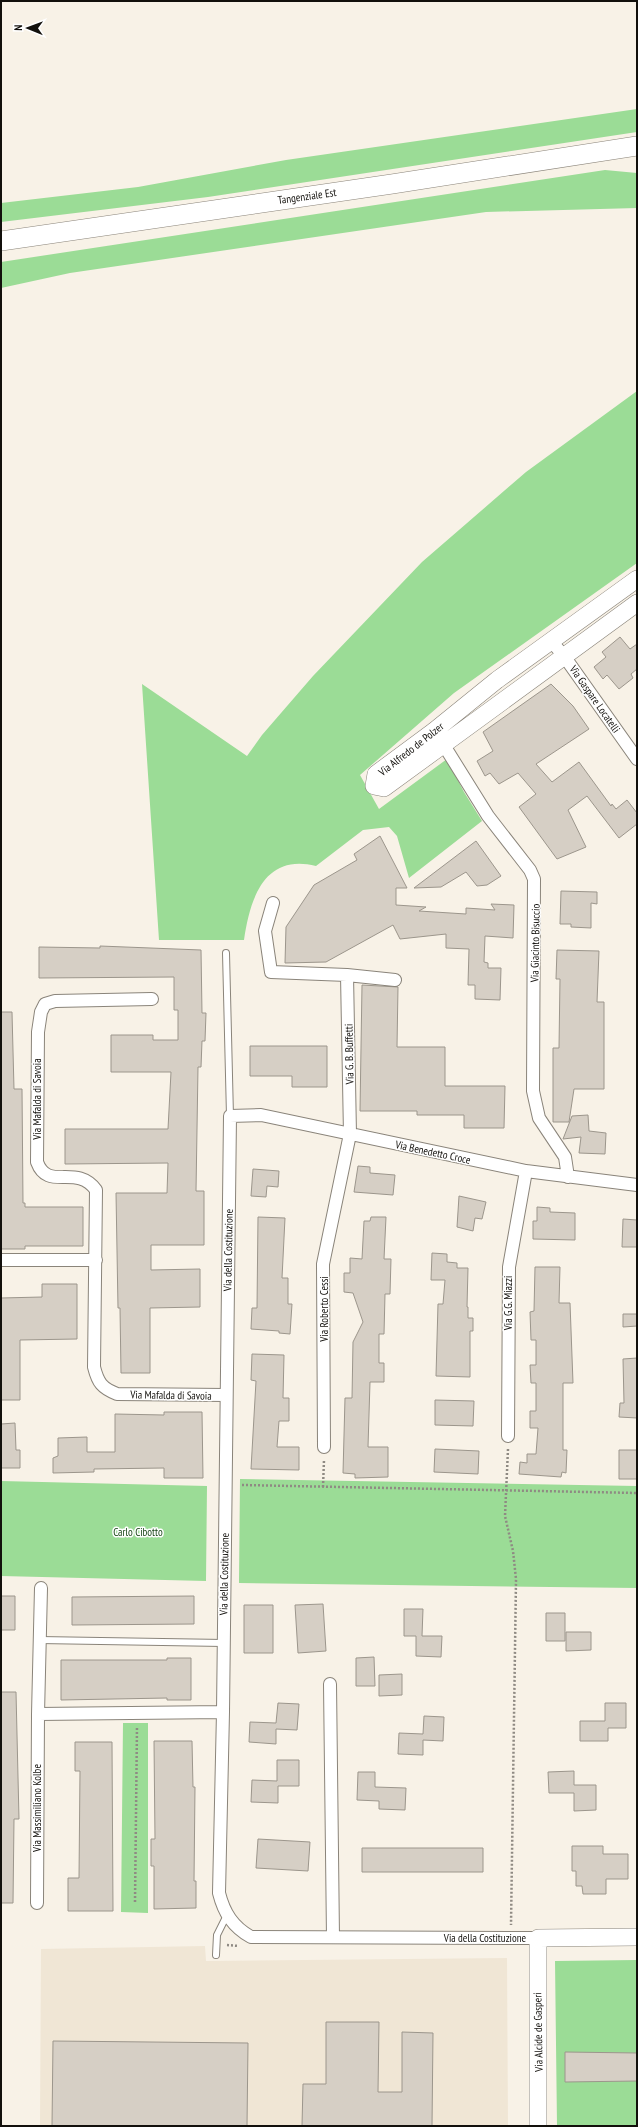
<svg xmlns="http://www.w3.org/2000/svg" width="638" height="2127" font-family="'PT Sans Narrow',sans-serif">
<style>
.built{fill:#f0e6d5}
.green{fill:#9bdc96}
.building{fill:#d6cfc5;stroke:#9c968c}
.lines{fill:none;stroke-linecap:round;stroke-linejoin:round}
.lane-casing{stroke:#8a847a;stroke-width:8}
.street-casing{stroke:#8a847a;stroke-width:14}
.secondary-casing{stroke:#8a847a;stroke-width:18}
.primary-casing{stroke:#8a847a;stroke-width:20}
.path{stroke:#8f8a83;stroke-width:2.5;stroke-dasharray:2 2;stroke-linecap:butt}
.lane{stroke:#fff;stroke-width:6}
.street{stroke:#fff;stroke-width:12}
.secondary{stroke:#fff;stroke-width:17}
.primary{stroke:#fff;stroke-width:19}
.labels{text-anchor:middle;stroke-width:3;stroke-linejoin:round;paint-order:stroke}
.street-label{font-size:11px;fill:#12100c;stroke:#fff}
.park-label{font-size:11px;fill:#0f3f0e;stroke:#fff}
</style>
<rect width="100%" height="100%" fill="#f8f2e7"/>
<!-- built -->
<path class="built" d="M205 1946 206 1961 507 1958 508 2126H40L41 1949Z"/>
<!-- green -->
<path class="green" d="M637 109V132L208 197 1 222V203L138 187 286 160Z
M605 170 637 173V208L486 212 70 273 1 288V262Z
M637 391V563L454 693 360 775 379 809 447 759 464 792 482 821 409 878 397 836 389 827 363 830 316 866C264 853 250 899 244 940H159L142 684 247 756 262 735 313 676 422 562 526 472Z
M240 1479 637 1486V1588L239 1583Z
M1 1481 207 1486 206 1581 1 1576Z
M123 1723H148V1913L121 1912Z
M637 1960V2126H557L555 1961Z"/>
<!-- building -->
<path class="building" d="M620 637 630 649 637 644V669L631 674 633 678 619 689 607 675 603 679 594 667 606 657 602 652Z
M551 684 573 706 589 729 536 764 552 782 579 762 611 806 612 804 616 809 627 800 637 813V824L619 838 587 796 568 810 586 847 557 859 519 807 536 794 518 773 499 784 490 773 485 776 477 761 493 751 483 732Z
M380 836 407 888H396V905L426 907 419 911 466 914V908L495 910 491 904 514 905 513 938 485 936 484 962 488 963V968H501L500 1000 475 999V985H468L469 949 446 948V934L400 939 393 925 326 962 285 963 286 927 314 885 357 860 354 854Z
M476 841 501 876 487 885 477 886 466 872 441 887 414 888Z
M561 891 597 892V904L591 903V928L571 927V924H560Z
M100 946 201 950 202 1013H206L205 1041H202L201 1067H198L196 1191H204V1245H151V1270L200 1269V1307L150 1308V1373H121L120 1308H118L116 1193H167L168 1163 65 1164V1129H168L171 1072H111V1035H153V1040H178V1010H174V977L39 978V947L100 948Z
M557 950 599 951 597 1002H604V1089H574L569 1122H553V1048H559L560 979H556Z
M362 985 398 987 397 1047H445V1086H505L504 1128H464V1115H417V1111H360Z
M1 1012H12L14 1089H22L23 1203H25V1207H83V1246H25V1249H1Z
M250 1046H327V1087H292V1076H250Z
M588 1115 589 1131 606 1133 605 1154 579 1153 581 1137 563 1139 572 1116Z
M358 1166 370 1167V1173L395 1175 393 1195 354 1192Z
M253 1169 279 1171 278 1187 267 1186 266 1197 251 1196Z
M459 1196 486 1202 482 1219 475 1218 473 1231 457 1227Z
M537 1207 550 1208V1212L575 1213V1240L533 1239V1221H537Z
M258 1217 285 1218 282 1278H288V1304H292L290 1334 279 1333V1331L251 1329 252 1308H257Z
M371 1217H386L384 1259H391L390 1294H385L384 1334H379V1363H384V1382H370L368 1447H388V1477L355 1478V1474L343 1473 345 1398H352L353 1342 363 1322 353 1293 344 1292V1273H350V1258L362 1259 364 1221H370Z
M623 1219 637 1220V1247H622Z
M432 1253 447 1254V1262L457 1263V1268H468L467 1307H468V1318H473V1331H470V1377L436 1376 438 1304H443L445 1280H431Z
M535 1267H560L559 1303H570L573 1383H563V1450H567L566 1473 562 1472 561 1477 519 1474 520 1462 527 1463V1454H536L538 1428H530V1411H536V1383H531L530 1365H536V1340H531L530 1312 534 1311Z
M42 1284H77V1339L20 1340V1400H1V1298L42 1297Z
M623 1314H637V1326L623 1327Z
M252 1354 284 1355 283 1398H289V1421H279L277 1447H299V1470L251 1469 256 1381 251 1380Z
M637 1358V1418L619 1417 620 1403H624L623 1359Z
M435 1400 474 1401 473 1426 435 1425Z
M164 1412H202L203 1478H164V1468L94 1469V1472L53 1473V1458L58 1456V1438L87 1437V1452H115V1414L164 1415Z
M15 1423 16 1450H20V1468H1V1424Z
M435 1449 479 1451 478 1474 434 1472Z
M619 1450H637V1479H619Z
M1 1596H15V1630H1Z
M194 1596V1624L72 1625V1597Z
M323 1604 326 1651 298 1653 295 1605Z
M244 1605H273V1653H244Z
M404 1609H423L422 1636H442L441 1657 416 1656V1636H404Z
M546 1613H565V1641H546Z
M566 1632H591V1650L566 1651Z
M374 1657 375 1686H356V1658Z
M167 1658H191V1700H167V1698L61 1700V1660H167Z
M402 1674V1695L379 1696V1675Z
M1 1692H16L19 1819H14L13 1903H1Z
M278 1703 299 1704 297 1730 276 1729V1744L249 1742 250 1722 276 1723Z
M605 1703H626V1728H608V1741H580V1721H605Z
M424 1716 444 1717 443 1741 423 1740V1755L398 1754 399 1733 423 1734Z
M154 1741H192L193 1787H195L194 1881H196V1908L154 1909V1866H151V1839H155Z
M75 1742H112L113 1911H68V1878H79L80 1771H75Z
M277 1760H299V1786H278V1803L251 1802 252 1780 277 1781Z
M574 1771V1785H596V1810L574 1811V1793H549L548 1772Z
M358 1772H375V1787L406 1788 405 1810 379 1809V1801L357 1800Z
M258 1839 310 1842 308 1871 256 1868Z
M572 1846H603V1854H628V1879H606V1894H583L582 1886H576V1871H572Z
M362 1848H483V1872H362Z
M326 2022H379L378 2092H402V2032L433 2033 432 2126H302L303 2084H326Z
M53 2041 248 2043 247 2126H52Z
M565 2052 637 2053V2081L565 2082Z"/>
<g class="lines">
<!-- lane casing -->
<g class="lane-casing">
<path id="lane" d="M226 953 230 1116
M39 1640 224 1643
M216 1955 217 1935 227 1915"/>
</g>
<!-- street casing -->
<g class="street-casing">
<path id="street" d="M551 641 564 656 637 759
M440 739 488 816 530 870 534 879 533 1091 539 1118 565 1157 568 1177
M273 903 265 931 271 972 347 975 395 980
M152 999 55 1001 45 1004 41 1012 38 1032 37 1162C48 1192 76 1163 96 1190L94 1367C98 1383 102 1388 117 1394L226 1395
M1 1260H96
M508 1436 509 1267 526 1171
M324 1447 323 1264 350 1134 347 975
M330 1684 333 1937
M38 1714 41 1588
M37 1903 38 1714 223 1712
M538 1938 251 1937C233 1927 224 1913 219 1893L223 1712 230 1116 261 1115 526 1171 637 1185"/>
</g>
<!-- secondary casing -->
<g class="secondary-casing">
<path id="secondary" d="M637 579 497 680 434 731 376 774 374 786 384 788 637 603
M538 2126V1938L637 1937"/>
</g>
<!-- primary casing -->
<g class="primary-casing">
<path id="primary" d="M1 241 392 184 637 146"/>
</g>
<!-- path -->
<path class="path" d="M508 1449 505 1516 513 1551 516 1579 511 1925
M242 1485 637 1493
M323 1487 324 1460
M135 1902 137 1726
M227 1945 239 1946"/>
<!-- lane -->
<use href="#lane" class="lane"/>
<!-- street -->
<use href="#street" class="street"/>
<!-- secondary -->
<use href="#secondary" class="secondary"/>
<!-- primary -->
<use href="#primary" class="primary"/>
</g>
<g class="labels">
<!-- street labels -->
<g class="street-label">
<text transform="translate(307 196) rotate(-8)" y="4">Tangenziale Est</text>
<text transform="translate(595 699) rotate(55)" y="4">Via Gaspare Locatelli</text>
<text transform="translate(411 749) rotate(-38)" y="4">Via Alfredo de Polzer</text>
<text transform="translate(535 943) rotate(-89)" y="4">Via Giacinto Bisuccio</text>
<text transform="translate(349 1054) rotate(-91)" y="4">Via G. B. Buffetti</text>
<text transform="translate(37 1099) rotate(-90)" y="4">Via Mafalda di Savoia</text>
<text transform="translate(433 1152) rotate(12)" y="4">Via Benedetto Croce</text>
<text transform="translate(228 1250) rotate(-89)" y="4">Via della Costituzione</text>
<text transform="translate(508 1303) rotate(-90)" y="4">Via G.G. Miazzi</text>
<text transform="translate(324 1309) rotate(-90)" y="4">Via Roberto Cessi</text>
<text transform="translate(171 1395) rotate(1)" y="4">Via Mafalda di Savoia</text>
<text transform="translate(224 1574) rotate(-89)" y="4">Via della Costituzione</text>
<text transform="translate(37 1808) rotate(-90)" y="4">Via Massimiliano Kolbe</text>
<text x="485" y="1942">Via della Costituzione</text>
<text transform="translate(538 2032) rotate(-91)" y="4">Via Alcide de Gasperi</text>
</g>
<!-- park labels -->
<g class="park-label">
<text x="138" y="1536">Carlo Cibotto</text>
</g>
</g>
<!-- border -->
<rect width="638" height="2127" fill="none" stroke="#12100c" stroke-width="4"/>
<!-- north arrow -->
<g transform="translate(28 28) rotate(271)" stroke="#ffffff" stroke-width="3" paint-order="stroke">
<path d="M0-3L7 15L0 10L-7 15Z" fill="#12100c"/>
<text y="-6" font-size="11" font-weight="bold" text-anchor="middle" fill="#12100c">N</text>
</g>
</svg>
